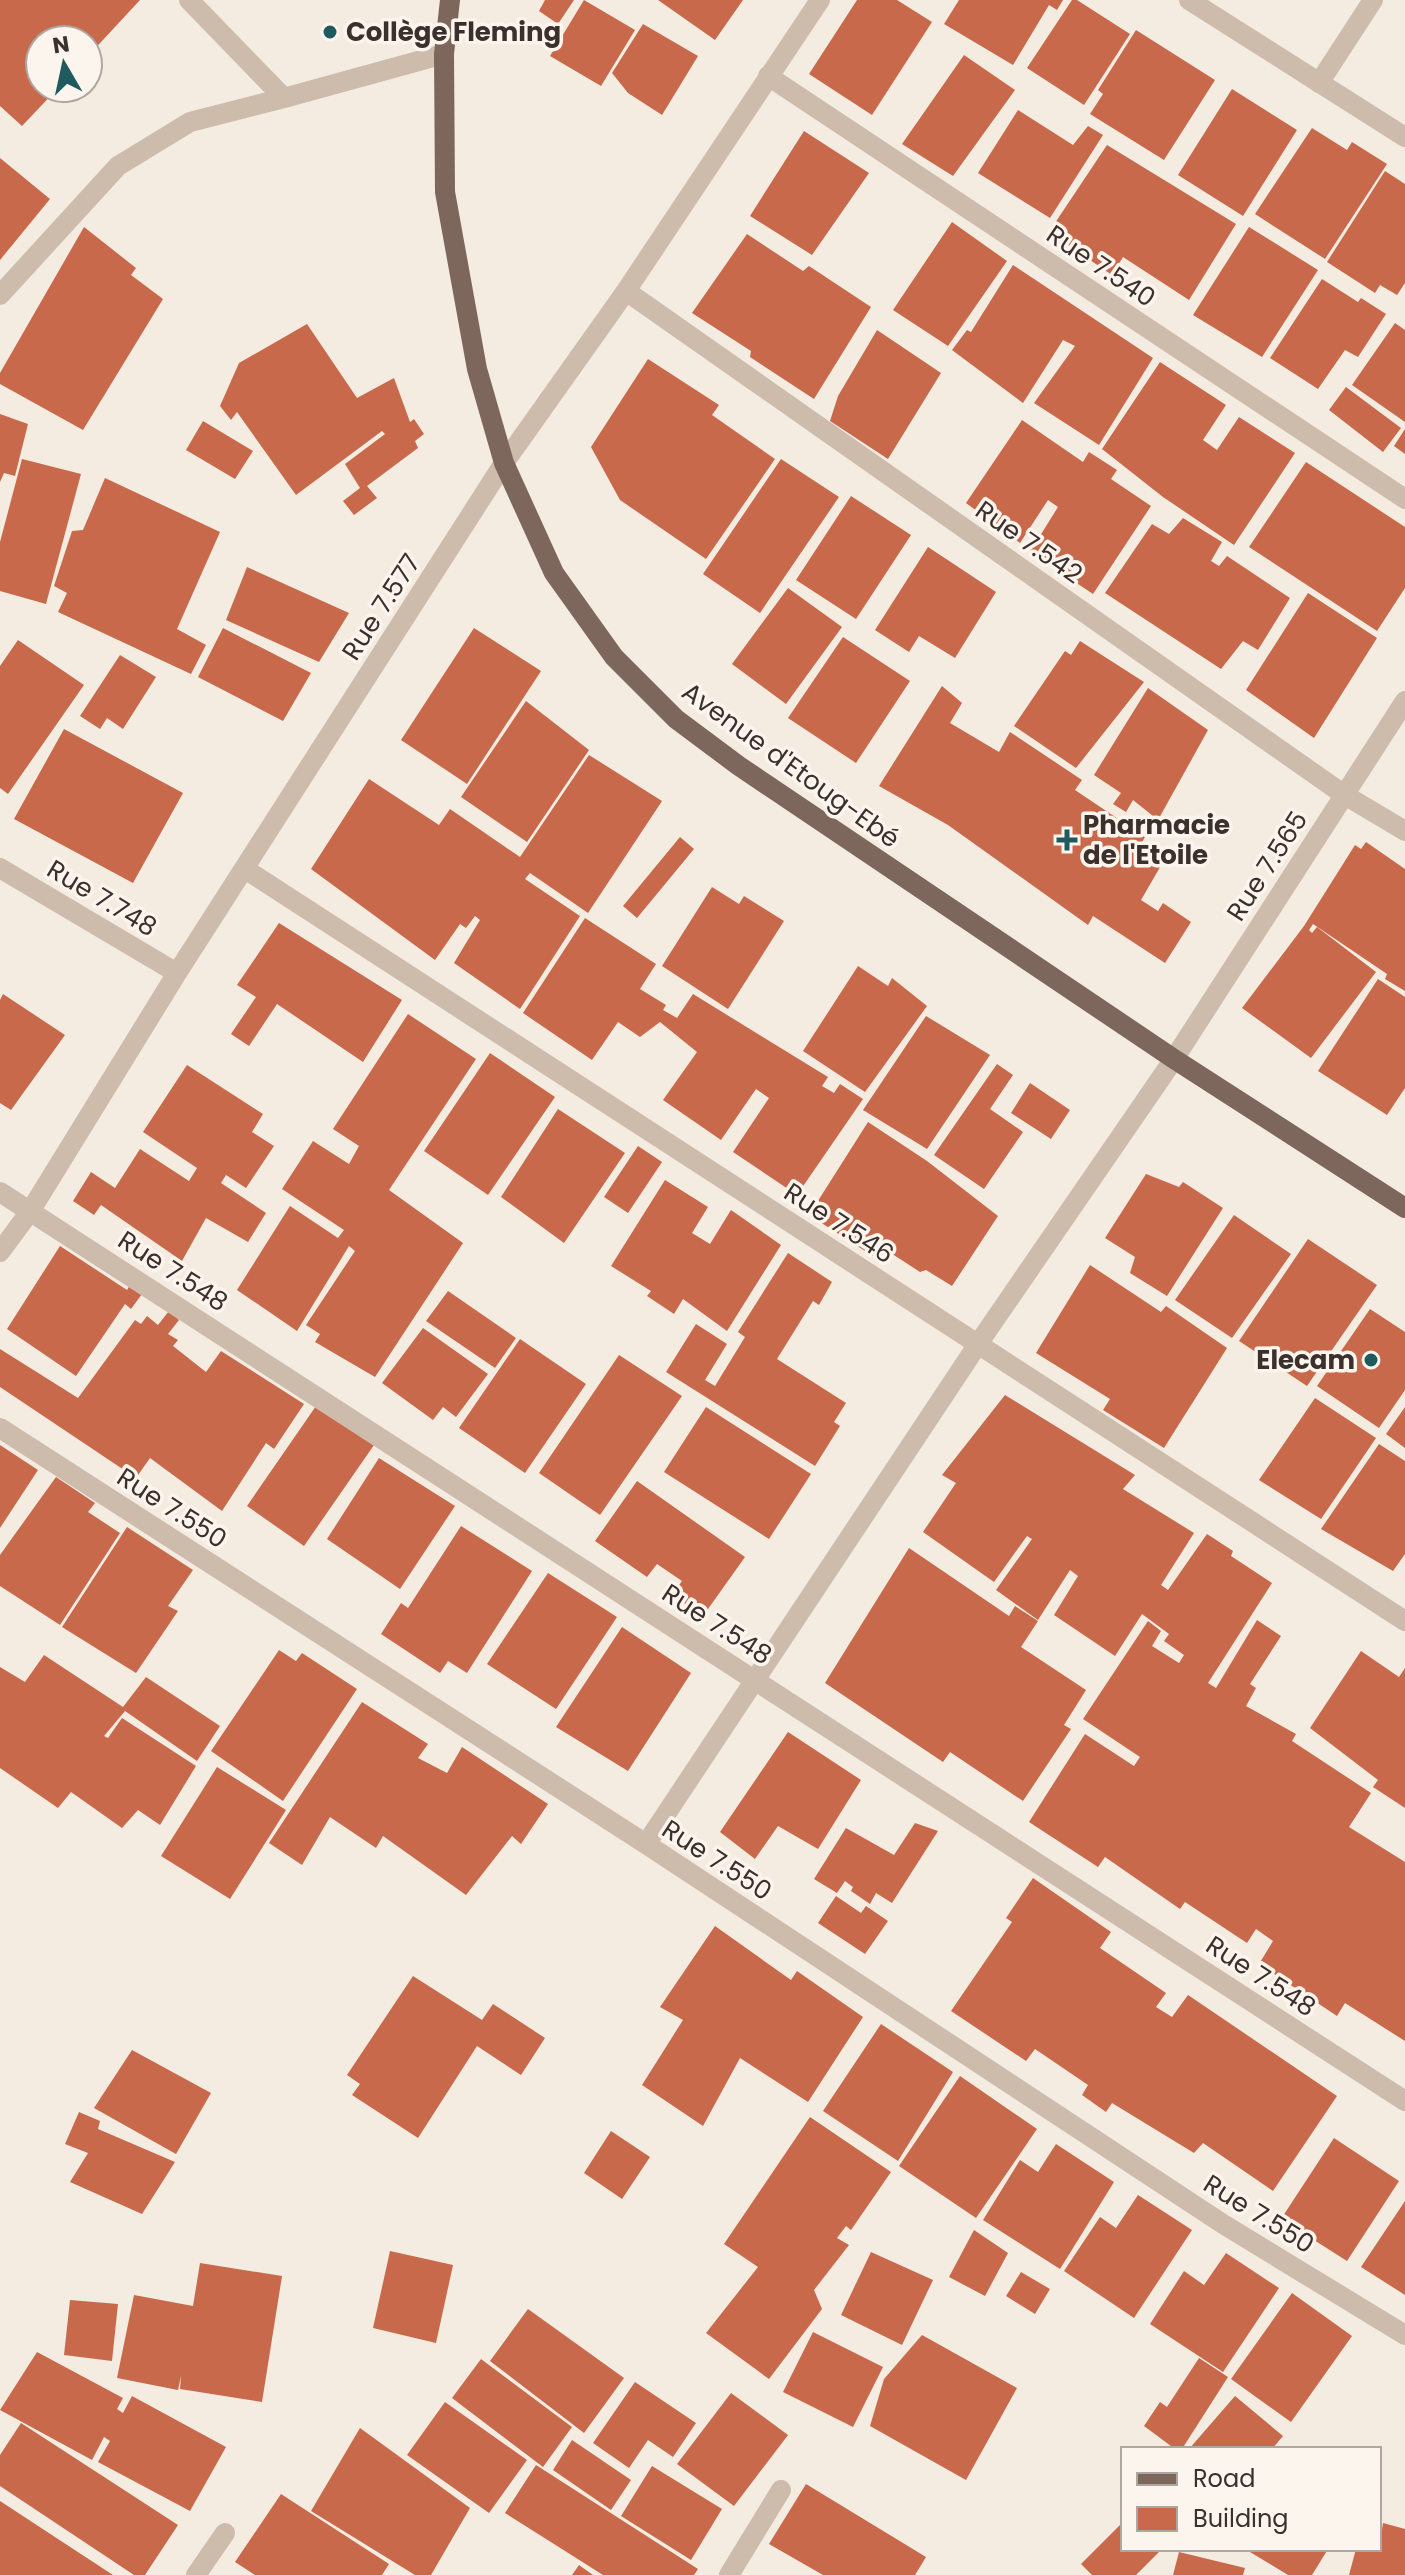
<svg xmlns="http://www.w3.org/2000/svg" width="1405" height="2575" font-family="Poppins,sans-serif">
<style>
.building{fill:#c8694b}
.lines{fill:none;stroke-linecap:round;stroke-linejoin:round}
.street{stroke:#cdbbac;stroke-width:20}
.primary{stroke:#7d675c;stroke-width:20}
.poi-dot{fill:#1f5a5e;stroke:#fbf5ee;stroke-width:3}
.labels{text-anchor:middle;stroke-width:7;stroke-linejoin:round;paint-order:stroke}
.poi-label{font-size:26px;font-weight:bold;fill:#3b302b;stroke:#fbf5ee;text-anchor:start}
.street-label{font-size:26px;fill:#3b302b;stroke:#fbf5ee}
</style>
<rect width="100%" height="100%" fill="#f4ebe1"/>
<!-- building -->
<path class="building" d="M0 0H140L88 56V40H40V88H58L22 126 0 106Z
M545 0H574L558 24 539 11Z
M584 0 635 30 601 86 550 56Z
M658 0H743L715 40Z
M857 0H897L932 22 872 115 809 74Z
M959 0H1063L1057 10 1049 5 1013 65 944 24Z
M1072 0H1077L1130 34 1084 105 1027 68Z
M643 24 698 56 662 115 628 93 612 73Z
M1136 30 1215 80 1164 160 1090 114 1103 94 1098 90Z
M964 55 1015 90 953 176 902 144Z
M1232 89 1297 130 1243 216 1178 175Z
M1018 110 1073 145 1088 126 1103 135 1050 218 978 173Z
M1312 128 1347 150 1352 142 1387 164 1325 259 1255 214Z
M804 131 869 173 812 255 750 216Z
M1107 145 1236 224 1189 300 1123 257 1112 275 1049 232Z
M0 158 50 199 0 260Z
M1385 171 1405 184V283L1397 295 1380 285 1375 293 1327 262Z
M952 222 1007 261 948 346 893 310Z
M84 227 136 268 131 275 163 299 83 430 0 384V373Z
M1249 227 1318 270 1262 357 1193 315Z
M747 234 803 271 809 266 871 307 814 399 750 357 751 351 692 313Z
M1013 265 1153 358 1099 445 1034 403 1075 346 1063 340 1023 403 952 350 967 330 971 332Z
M1322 279 1358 302 1361 298 1386 314 1358 357 1345 350 1318 389 1270 358Z
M1395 323 1405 330V422L1352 385Z
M307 324 357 398 394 378 410 422 414 419 424 434 415 441 418 448 367 486 377 498 354 515 343 501 360 488 345 464 385 434 382 431 296 495 237 412 231 420 220 406 239 363Z
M877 330 941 373 888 459 830 421 838 396Z
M648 359 719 405 712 415 775 459 706 559 620 500 591 447Z
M1160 362 1226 405 1203 440 1217 450 1239 417 1295 453 1234 545 1163 497 1102 449Z
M1346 387 1401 428 1383 452 1329 410Z
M0 414 28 424 15 476 4 473 0 482Z
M1022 420 1083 462 1089 452 1117 470 1111 479 1151 506 1093 594 1030 552 1058 507 1048 500 1020 543 966 503Z
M203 421 253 451 235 479 186 450Z
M1405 429V454L1394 446Z
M22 459 81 474 46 604 0 591V542Z
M781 459 839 497 760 613 703 574Z
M1306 462 1405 527V588L1377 631 1249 547Z
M105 478 220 532 177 629 206 645 191 674 58 612 67 593 54 586 72 531 83 530Z
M851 496 911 535 856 619 796 580Z
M1183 518 1222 542 1211 561 1219 566 1227 556 1290 598 1258 650 1243 641 1221 669 1105 593 1152 524 1169 534Z
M928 547 996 592 955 658 919 636 909 652 875 630Z
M247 567 349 613 319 662 226 620Z
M788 588 842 627 786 704 732 664Z
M1308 593 1377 638 1314 738 1246 690Z
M223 628 311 673 283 721 198 677Z
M474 628 541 671 467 784 401 740Z
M843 637 910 681 856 763 788 718Z
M18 640 84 685 8 794 0 788V666Z
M1080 641 1144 682 1076 768 1014 726 1065 651 1071 655Z
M120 655 156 677 123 729 107 718 100 729 80 716Z
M942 686 962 703 950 723 999 752 1010 732 1082 780 1075 790 1145 837 1140 846 1163 862 1141 900 1158 911 1163 903 1191 922 1165 963 1093 916 1088 925 948 825 879 786Z
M1148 688 1208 730 1158 820 1133 800 1126 812 1113 804 1121 793 1094 775Z
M526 701 589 750 527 842 461 797Z
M64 729 183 793 133 883 14 819Z
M589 755 662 801 588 913 530 873 525 879 580 916 520 1009 454 963 480 920 475 916 466 928 460 924 435 960 311 869 369 779 439 825 450 809 520 857Z
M680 837 694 849 637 918 623 906Z
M1366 842 1405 869V991L1385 979 1387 974 1313 924 1309 930 1312 933 1317 927 1376 972 1311 1058 1242 1008 1304 926 1355 845 1361 849Z
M712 887 739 904 744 896 784 921 728 1009 662 966Z
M585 918 656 964 640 989 666 1005 663 1010 677 1018 693 994 828 1077 822 1086 834 1093 840 1084 863 1099 797 1195 733 1152 769 1098 756 1089 721 1140 663 1100 697 1052 660 1022 640 1037 618 1022 592 1060 523 1013Z
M279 923 402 1000 363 1062 277 1004 249 1046 231 1034 256 997 237 985Z
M858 966 888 986 892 978 927 1006 865 1092 803 1051Z
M1378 979 1405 997V1088L1387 1115 1318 1071Z
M3 994 65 1035 11 1110 0 1103V1000Z
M408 1014 476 1059 389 1190 463 1243 375 1377 315 1342 320 1334 306 1325 355 1251 349 1246 297 1331 237 1290 290 1206 338 1238 344 1230 282 1189 313 1141 349 1164 359 1146 333 1129Z
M926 1016 990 1055 927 1149 863 1110Z
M490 1053 555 1097 488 1195 424 1151Z
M997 1064 1013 1075 990 1109 1023 1132 984 1189 934 1155Z
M187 1065 263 1114 252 1132 274 1146 246 1188 226 1175 221 1183 266 1213 248 1242 206 1218 182 1261 101 1205 94 1215 73 1201 91 1172 115 1188 140 1149 189 1181 197 1168 143 1132Z
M1030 1083 1070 1110 1051 1139 1011 1113Z
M558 1109 625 1153 564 1243 501 1197Z
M868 1122 927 1161 998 1216 952 1286 926 1270 920 1272 880 1246 873 1256 809 1215Z
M638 1146 662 1162 628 1213 604 1197Z
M1146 1174 1179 1187 1183 1182 1223 1208 1167 1296 1130 1273 1135 1257 1105 1238Z
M665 1180 708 1207 692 1233 710 1244 731 1210 781 1245 727 1331 683 1299 674 1314 647 1296 651 1291 611 1266Z
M1234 1215 1291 1254 1232 1338 1175 1300Z
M1308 1239 1377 1285 1307 1386 1239 1341Z
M60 1246 127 1290 130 1285 142 1294 131 1309 125 1304 76 1376 7 1329Z
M788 1253 832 1282 819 1305 813 1301 777 1359 846 1403 834 1422 840 1426 815 1466 666 1372 696 1324 727 1344 705 1380 715 1386 745 1337 738 1332Z
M1090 1265 1161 1312 1166 1306 1227 1348 1164 1448 1103 1410 1110 1399 1036 1353Z
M448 1291 516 1338 495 1368 426 1321Z
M1370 1309 1405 1332V1390L1379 1428 1317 1386Z
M169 1311 179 1320 168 1334 178 1340 173 1346 206 1372 221 1351 304 1404 274 1449 266 1443 222 1511 150 1458 136 1478 0 1387V1349L78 1398 135 1320 141 1324 147 1316 158 1325Z
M423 1328 488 1374 456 1417 443 1407 433 1420 382 1383Z
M520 1339 586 1384 525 1473 459 1428Z
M619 1355 682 1396 600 1515 539 1473Z
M1005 1395 1135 1475 1123 1489 1194 1533 1161 1585 1168 1590 1207 1534 1233 1551 1231 1556 1272 1583 1208 1683 1216 1688 1257 1620 1281 1636 1250 1684 1256 1688 1246 1706 1296 1734 1292 1741 1371 1793 1349 1827 1405 1862V2041L1345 2003 1337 2016 1259 1964 1273 1941 1256 1929 1247 1943 1185 1902 1180 1909 1105 1857 1098 1867 1029 1822 1085 1734 1134 1766 1140 1757 1083 1719 1148 1621 1161 1631 1152 1646 1179 1663 1184 1655 1164 1641 1169 1634 1142 1614 1115 1656 1054 1615 1078 1576 1070 1570 1038 1620 996 1590 1032 1539 1027 1536 994 1582 923 1532 956 1483 942 1475Z
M1315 1398 1376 1438 1321 1519 1259 1480Z
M316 1406 374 1445 304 1546 247 1506Z
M706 1407 811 1474 769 1539 664 1472Z
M1405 1407V1448L1386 1434Z
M1379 1444 1405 1461V1554L1393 1571 1321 1529Z
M0 1445 38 1470 0 1528Z
M379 1458 455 1506 400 1589 327 1539Z
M56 1477 95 1503 88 1512 120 1533 60 1625 0 1586V1555Z
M637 1481 745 1557 703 1616 672 1595 682 1581 657 1564 647 1577 595 1541Z
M461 1526 532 1571 467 1673 448 1661 440 1673 381 1634 401 1603 408 1608Z
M127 1527 193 1570 168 1606 178 1611 136 1673 62 1627Z
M909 1548 1009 1616 1015 1606 1038 1621 1021 1647 1086 1690 1064 1725 1071 1729 1023 1801 950 1752 943 1762 825 1683Z
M548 1573 617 1617 556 1709 487 1664Z
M622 1627 691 1673 628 1771 556 1727Z
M279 1650 296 1661 302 1653 357 1689 283 1801 211 1751Z
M1361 1651 1399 1677 1405 1668V1808L1373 1787 1378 1780 1310 1728Z
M44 1655 123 1707 146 1677 220 1726 197 1761 125 1711 104 1736 108 1738 122 1718 196 1766 160 1825 138 1810 122 1828 71 1792 58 1808 0 1768V1667L25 1682Z
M362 1702 428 1744 418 1758 447 1773 462 1747 548 1804 521 1844 512 1836 466 1895 383 1836 376 1848 330 1817 302 1865 269 1843Z
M788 1732 861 1780 818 1849 778 1826 755 1859 720 1832Z
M217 1767 286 1810 230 1899 161 1856Z
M915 1823 938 1831 892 1903 876 1893 870 1904 851 1891 853 1887 845 1881 837 1893 814 1879 846 1828 894 1855Z
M1033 1878 1111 1932 1100 1948 1166 1993 1156 2007 1172 2017 1188 1995 1337 2096 1273 2191 1203 2143 1194 2153 1112 2103 1106 2112 1082 2095 1088 2085 1035 2049 1026 2061 951 2011 1012 1922 1006 1918Z
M836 1896 861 1913 866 1906 888 1921 865 1954 818 1923Z
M715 1926 791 1980 797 1971 863 2017 808 2102 740 2058 703 2126 642 2085 683 2020 660 2007Z
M413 1976 482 2020 493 2004 545 2038 521 2075 477 2046 418 2138 352 2095 360 2084 347 2075Z
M881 2024 953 2072 898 2161 823 2111Z
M132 2050 211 2093 176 2154 94 2108Z
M960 2076 1037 2129 976 2218 899 2166Z
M79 2112 100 2121 98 2129 175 2162 142 2214 70 2182 88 2153 65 2144Z
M810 2117 891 2172 851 2230 846 2226 837 2238 849 2245 814 2290 822 2309 769 2379 706 2333 758 2267 724 2244Z
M611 2131 650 2157 622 2199 584 2173Z
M1334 2138 1399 2181 1347 2261 1281 2219Z
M1056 2144 1114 2182 1060 2269 983 2220 1020 2160 1038 2172Z
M1138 2195 1192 2230 1134 2318 1064 2271 1100 2217 1116 2228Z
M1405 2201V2295L1361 2267Z
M974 2230 1008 2253 985 2296 949 2277Z
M390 2251 453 2265 436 2343 373 2328Z
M871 2252 933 2280 902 2345 841 2315Z
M1226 2253 1279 2288 1223 2372 1150 2324 1184 2271 1204 2285Z
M200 2263 282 2276 262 2402 180 2389 181 2376 178 2390 117 2378 134 2295 193 2306Z
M1021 2272 1050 2289 1035 2314 1006 2296Z
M1292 2293 1352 2336 1291 2422 1231 2379Z
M70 2300 118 2304 112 2361 64 2355Z
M528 2309 624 2378 584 2433 490 2361Z
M813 2332 883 2367 853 2427 783 2392Z
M922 2335 1017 2388 966 2480 870 2426 884 2379Z
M37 2352 123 2398 117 2409 123 2413 132 2396 226 2447 190 2511 98 2462 110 2441 104 2437 92 2460 0 2410Z
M1199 2358 1228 2377 1182 2449H1175L1144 2426 1160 2402 1167 2407Z
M481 2359 572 2427 543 2467 452 2398Z
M635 2382 696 2423 673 2457 648 2440 629 2468 593 2443Z
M731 2393 788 2435 734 2506 677 2464Z
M1235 2396 1283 2436 1272 2449H1189Z
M445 2402 527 2460 489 2513 407 2455Z
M21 2423 178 2525 145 2575H134L0 2486V2455Z
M360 2428 470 2508 431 2575H415L311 2511Z
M572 2440 631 2480 611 2510 553 2470Z
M536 2465 698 2569 694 2575H603L505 2513Z
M652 2466 722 2509 691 2560 621 2516Z
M806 2484 926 2557 915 2575H823L769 2544Z
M281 2494 389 2564 382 2575H255L235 2562Z
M0 2501 113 2575H0Z
M1123 2522V2549H1162L1136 2575H1092L1081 2564Z
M1383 2523 1405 2529V2575H1349L1356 2549H1379Z
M1245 2549H1328L1312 2575H1288Z
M1179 2552 1245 2568 1243 2575H1173Z
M579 2565 593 2575H572Z"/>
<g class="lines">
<!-- street -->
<path class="street" d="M189 0 284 98 444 54
M1189 0 1405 137
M768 76 1405 499
M1319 83 1373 0
M626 291 1343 794 1405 831
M0 295 118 166 190 122 284 98
M0 868 177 973
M245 869 1405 1621
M0 1192 1405 2101
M0 1252 31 1210 177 973 504 463 626 291 820 0
M0 1428 646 1844 1223 2224 1405 2335
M646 1844 978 1344 1174 1059 1405 701
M196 2575 225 2533
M729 2575 781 2490"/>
<!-- primary -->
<path class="primary" d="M450 0 444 54 445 192 477 369 504 463 554 573 614 657 676 719 739 766 1174 1059 1405 1208"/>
</g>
<!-- markers -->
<g class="poi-dot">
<circle cx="330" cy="32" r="8"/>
<path d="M1063 828h8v8h8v8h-8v8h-8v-8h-8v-8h8z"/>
<circle cx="1371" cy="1360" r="8"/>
</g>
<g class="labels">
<!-- poi labels -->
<g class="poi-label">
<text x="346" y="41">Collège Fleming</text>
<text x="1083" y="834">Pharmacie<tspan x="1083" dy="30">de l'Etoile</tspan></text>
<text x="1355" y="1369" text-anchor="end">Elecam</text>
</g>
<!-- street labels -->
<g class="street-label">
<text transform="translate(1101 266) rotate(34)" y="9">Rue 7.540</text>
<text transform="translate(1029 542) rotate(35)" y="9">Rue 7.542</text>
<text transform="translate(381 607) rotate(-57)" y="9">Rue 7.577</text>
<text transform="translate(791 765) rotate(36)" y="9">Avenue d'Etoug-Ebé</text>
<text transform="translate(1267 866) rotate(-57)" y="9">Rue 7.565</text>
<text transform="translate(102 898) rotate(31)" y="9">Rue 7.748</text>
<text transform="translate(839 1223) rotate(33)" y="9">Rue 7.546</text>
<text transform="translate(173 1271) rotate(33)" y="9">Rue 7.548</text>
<text transform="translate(172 1508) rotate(33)" y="9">Rue 7.550</text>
<text transform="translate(717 1624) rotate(33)" y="9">Rue 7.548</text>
<text transform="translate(717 1860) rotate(33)" y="9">Rue 7.550</text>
<text transform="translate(1261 1976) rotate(33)" y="9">Rue 7.548</text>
<text transform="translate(1259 2214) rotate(32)" y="9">Rue 7.550</text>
</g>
</g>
<!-- legend -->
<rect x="1121" y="2447" width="260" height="104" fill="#fbf5ee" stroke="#aea6a0" stroke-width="2"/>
<rect x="1137" y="2473" width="40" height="12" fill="#7d675c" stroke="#aea6a0" stroke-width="2"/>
<text x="1193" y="2487" font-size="24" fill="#3b302b">Road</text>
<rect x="1137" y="2507" width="40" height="24" fill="#c8694b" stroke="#aea6a0" stroke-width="2"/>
<text x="1193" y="2527" font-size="24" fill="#3b302b">Building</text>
<!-- north arrow -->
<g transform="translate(64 64) rotate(351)"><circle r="38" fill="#fbf5ee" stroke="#aea6a0" stroke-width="2"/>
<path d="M0-6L14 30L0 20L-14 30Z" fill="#1f5a5e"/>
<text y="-12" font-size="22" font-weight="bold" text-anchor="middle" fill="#3b302b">N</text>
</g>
</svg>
